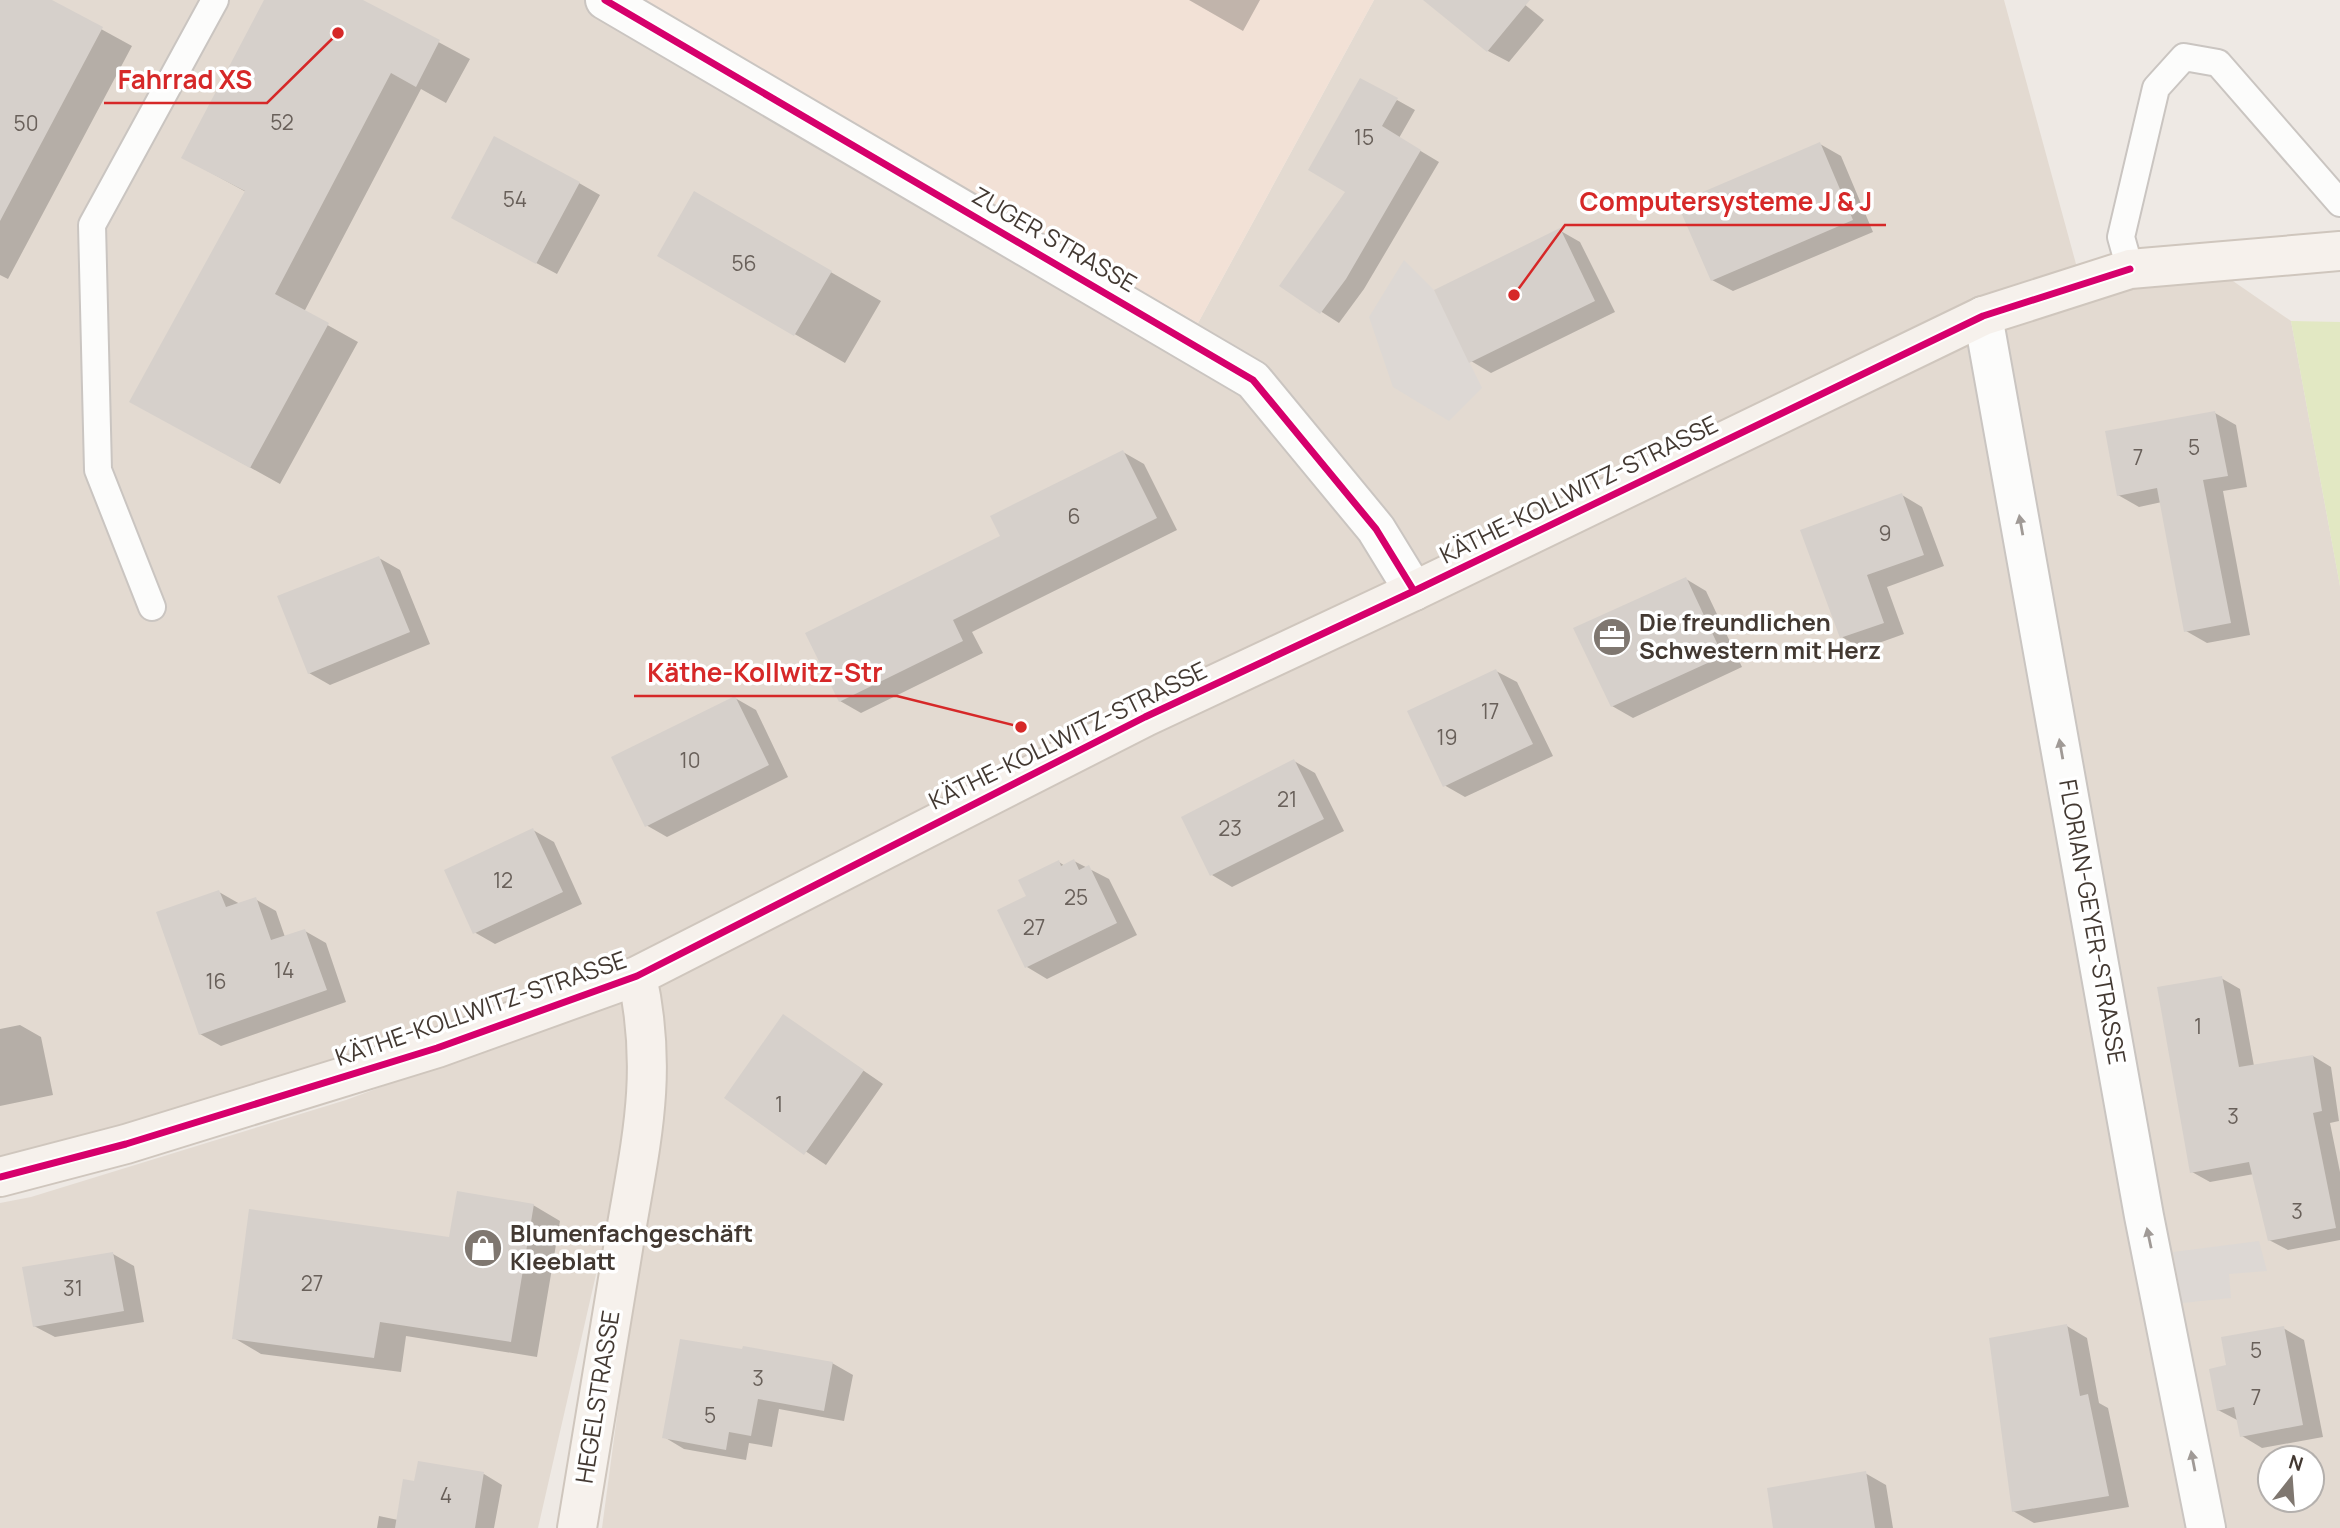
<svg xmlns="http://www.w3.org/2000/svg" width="2340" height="1528" font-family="Manrope,sans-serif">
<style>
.residential{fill:#e3dad1;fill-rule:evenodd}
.commercial{fill:#f2e1d6}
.green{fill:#e2e8c3}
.parking{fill:#ddd8d4}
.shadow{fill:#0003}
.building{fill:#d6d0cb}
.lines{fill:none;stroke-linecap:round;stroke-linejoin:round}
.lane-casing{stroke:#cac5c1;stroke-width:30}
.street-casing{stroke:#cac5c1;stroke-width:42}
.secondary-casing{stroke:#cfc6bd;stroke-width:42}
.lane{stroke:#fcfcfb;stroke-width:26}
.street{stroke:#fcfcfb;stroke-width:38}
.secondary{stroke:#f6f1ec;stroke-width:38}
.cycleway-casing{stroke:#fff;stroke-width:11}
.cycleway{stroke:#d6006c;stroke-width:7}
.oneway{fill:#a09a96}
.labels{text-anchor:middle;stroke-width:7;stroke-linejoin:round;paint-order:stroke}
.number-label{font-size:21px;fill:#69605a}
.street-label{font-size:24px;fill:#433932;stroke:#fff}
.poi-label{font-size:24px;font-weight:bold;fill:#433932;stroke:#fff;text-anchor:start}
.leader{fill:none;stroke:#d62828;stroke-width:2.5}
.callout-dot{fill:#d62828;stroke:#fff;stroke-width:2.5}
.callout-label{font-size:26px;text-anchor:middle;font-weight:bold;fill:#d62828;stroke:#fff;stroke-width:7;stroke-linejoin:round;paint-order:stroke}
</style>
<rect width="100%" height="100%" fill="#eee9e4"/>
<!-- residential -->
<path class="residential" d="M0 0H636L1198 323 1374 0H2004L2079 275 632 962 124 1138 0 1165Z
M2217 270 2291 321 2340 586V1528H602L654 1141 648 981 1463 568 1989 331 2110 294ZM2270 1458H2312V1500H2270Z
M631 994 635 1083 611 1209 538 1528H0V1203L31 1197 346 1100Z"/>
<!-- commercial -->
<path class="commercial" d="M636 0H1374L1198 323Z"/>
<!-- green -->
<path class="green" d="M2291 321 2340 322V586Z"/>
<!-- parking -->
<path class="parking" d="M1404 260 1434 290 1482 388 1449 421 1393 387 1369 317Z
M2259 1241 2267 1271 2229 1274 2231 1298 2182 1303 2173 1252Z"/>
<!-- shadow -->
<path class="shadow" d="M0 0H48L132 46 8 279 0 275Z
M266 0H360L470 59 446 103 421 89 304 312 358 342 280 484 159 417 246 192 184 158Z
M1189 0H1260L1243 31Z
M1447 0H1519L1544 20 1509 62 1488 51 1438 10Z
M1397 100 1415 110 1399 138 1439 162 1364 289 1339 323 1281 286 1347 191 1310 170Z
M1820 144 1841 156 1873 232 1733 291 1712 280Z
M579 183 600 195 557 274 474 230Z
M695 194 881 301 845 363 659 256Z
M1559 230 1580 242 1615 312 1491 373 1471 361Z
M2215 413 2236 425 2247 487 2223 491 2250 635 2207 643 2186 631 2162 502 2139 507 2118 495Z
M1123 452 1144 464 1177 530 972 632 983 653 861 713 840 701 1003 537Z
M1902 495 1922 507 1944 566 1887 587 1904 634 1862 649 1842 637 1803 531Z
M379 558 400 570 430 644 330 685 309 673Z
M1686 579 1706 591 1742 667 1633 718 1612 706Z
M1496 671 1517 682 1553 756 1465 797 1444 785Z
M735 698 756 710 788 777 667 837 646 825Z
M1294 761 1315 773 1344 831 1232 887 1212 875Z
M533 830 554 842 582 904 495 944 474 932Z
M1074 861 1109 879 1137 935 1047 979 1027 967 1028 897 1059 862 1065 866Z
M219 892 240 904 255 899 276 911 285 937 305 931 326 943 346 1002 221 1046 200 1034Z
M2221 978 2240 989 2254 1066 2313 1056 2331 1067 2339 1121 2330 1123 2340 1172V1240L2288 1250 2269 1240 2254 1174 2210 1182 2192 1172Z
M784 1016 883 1084 826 1165 727 1098Z
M20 1025 41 1037 53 1095 0 1106V1029Z
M533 1205 560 1221 537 1357 406 1336 401 1372 261 1354 234 1338 450 1239Z
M113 1254 134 1266 144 1322 55 1337 34 1326Z
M2067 1326 2087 1338 2099 1403 2108 1408 2129 1507 2034 1523 2013 1511Z
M2283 1328 2304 1340 2323 1437 2262 1448 2242 1436 2239 1421 2218 1410 2228 1367Z
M832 1363 853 1375 844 1421 779 1409 772 1447 749 1443 746 1460 684 1449 664 1437Z
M1865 1473 1886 1485 1893 1528H1775Z
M484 1474 502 1485 494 1528H377L379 1516 398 1520 416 1483Z"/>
<!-- building -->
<path class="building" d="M0 0H52L103 27 0 221Z
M264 0H363L440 40 416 87 391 73 275 294 329 323 250 468 129 402 245 191 181 158Z
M1423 0H1530L1487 52Z
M1360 78 1398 98 1382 126 1421 150 1346 279 1320 314 1279 286 1345 192 1308 170Z
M494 136 580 182 536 264 451 218Z
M1820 142 1853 220 1711 281 1677 203Z
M694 191 832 271 794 336 657 256Z
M1560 228 1595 301 1469 363 1434 290Z
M2215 411 2228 476 2203 480 2231 623 2184 632 2157 488 2117 496 2105 431Z
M1123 450 1157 518 953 620 963 641 839 702 805 633 1000 536 990 516Z
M1902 493 1924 555 1867 575 1884 623 1840 638 1800 530Z
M379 556 410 632 308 674 277 596Z
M1686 577 1723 656 1611 707 1573 628Z
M1496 669 1533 744 1443 787 1407 711Z
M735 696 769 765 645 827 611 757Z
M1294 759 1324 819 1210 876 1181 817Z
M533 828 563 892 473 934 444 870Z
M1074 859 1079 870 1089 865 1117 923 1025 968 997 910 1026 896 1018 880 1059 860 1061 866Z
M219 890 226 907 256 897 271 940 305 929 327 990 199 1035 156 912Z
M2222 976 2239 1067 2313 1055 2322 1111 2313 1113 2336 1228 2268 1241 2249 1162 2190 1173 2157 987Z
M783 1014 864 1070 804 1155 724 1098Z
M457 1191 534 1204 511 1342 380 1322 374 1358 232 1339 249 1209 449 1237Z
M113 1252 124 1311 33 1327 22 1267Z
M2067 1324 2080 1396 2088 1394 2109 1496 2012 1512 1989 1338Z
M2284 1326 2303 1425 2240 1437 2234 1407 2217 1411 2209 1369 2226 1365 2221 1337Z
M680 1339 742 1349 743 1346 833 1362 824 1411 758 1399 751 1436 729 1432 726 1450 662 1438Z
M418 1461 484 1472 475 1528H395L403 1479 414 1481Z
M1866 1471 1875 1528H1773L1767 1488Z"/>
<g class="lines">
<!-- lane casing -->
<g class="lane-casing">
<path id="lane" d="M2130 269 2121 237 2156 88 2184 57 2218 63 2340 203
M152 607 98 470 92 225 215 0"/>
</g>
<!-- street casing -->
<g class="street-casing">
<path id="street" d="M605 0 1253 380 1376 529 1414 591
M1983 316 2144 1216 2206 1528"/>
</g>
<!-- secondary casing -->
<g class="secondary-casing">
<path id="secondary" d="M0 1177 126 1144 437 1048 637 976 1145 717 1414 591 1983 316 2130 269 2340 251
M577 1528C592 1437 607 1346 622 1255 638 1153 660 1080 637 976"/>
</g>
<!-- lane -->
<use href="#lane" class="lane"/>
<!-- street -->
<use href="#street" class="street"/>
<!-- secondary -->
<use href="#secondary" class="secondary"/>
<!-- cycleway casing -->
<g class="cycleway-casing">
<path id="cycleway" d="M605 0 1253 380 1376 529 1414 591
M0 1177 126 1144 437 1048 637 976 1145 717 1414 591 1983 316 2130 269"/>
</g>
<!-- cycleway -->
<use href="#cycleway" class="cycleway"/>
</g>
<!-- one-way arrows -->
<defs><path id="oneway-solid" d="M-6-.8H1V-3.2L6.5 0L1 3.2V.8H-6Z" transform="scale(1.75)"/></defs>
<g class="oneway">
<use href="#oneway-solid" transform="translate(2021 525) rotate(-100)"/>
<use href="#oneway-solid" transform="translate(2061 749) rotate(-100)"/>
<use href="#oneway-solid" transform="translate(2149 1238) rotate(-102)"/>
<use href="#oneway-solid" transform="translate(2193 1461) rotate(-101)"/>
</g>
<!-- icons -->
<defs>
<g id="office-disc" transform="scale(2.0125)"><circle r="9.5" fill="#7f7770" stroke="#fff"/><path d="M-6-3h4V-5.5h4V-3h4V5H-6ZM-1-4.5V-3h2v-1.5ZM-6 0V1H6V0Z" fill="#fff"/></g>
<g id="shop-disc" transform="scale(2.0125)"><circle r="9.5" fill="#7f7770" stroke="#fff"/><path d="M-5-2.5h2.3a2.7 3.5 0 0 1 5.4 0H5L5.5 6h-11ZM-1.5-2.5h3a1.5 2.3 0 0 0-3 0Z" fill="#fff"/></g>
</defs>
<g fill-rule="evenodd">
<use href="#office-disc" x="1612" y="637"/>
<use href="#shop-disc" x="483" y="1248"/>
</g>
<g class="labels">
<!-- number labels -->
<g class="number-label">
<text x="282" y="130">52</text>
<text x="26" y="131">50</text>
<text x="1364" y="145">15</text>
<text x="515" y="207">54</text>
<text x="744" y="271">56</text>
<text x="2194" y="455">5</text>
<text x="2138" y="465">7</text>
<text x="1074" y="524">6</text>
<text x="1885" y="541">9</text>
<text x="1490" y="719">17</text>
<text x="1447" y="745">19</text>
<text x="690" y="768">10</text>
<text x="1287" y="807">21</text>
<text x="1230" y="836">23</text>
<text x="503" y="888">12</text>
<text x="1076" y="905">25</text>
<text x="1034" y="935">27</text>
<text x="284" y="978">14</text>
<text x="216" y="989">16</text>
<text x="2198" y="1034">1</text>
<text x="779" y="1112">1</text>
<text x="2233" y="1124">3</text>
<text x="2297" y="1219">3</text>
<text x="312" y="1291">27</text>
<text x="73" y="1296">31</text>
<text x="2256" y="1358">5</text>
<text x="758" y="1386">3</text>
<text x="2256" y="1405">7</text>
<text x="710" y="1423">5</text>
<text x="446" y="1503">4</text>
</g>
<!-- street labels -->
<g class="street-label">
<text transform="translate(1054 240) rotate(30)" y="8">ZUGER STRASSE</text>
<text transform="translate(1579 490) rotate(-26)" y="8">KÄTHE-KOLLWITZ-STRASSE</text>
<text transform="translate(1068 736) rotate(-26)" y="8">KÄTHE-KOLLWITZ-STRASSE</text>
<text transform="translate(2092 922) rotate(80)" y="8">FLORIAN-GEYER-STRASSE</text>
<text transform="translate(481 1009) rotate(-19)" y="8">KÄTHE-KOLLWITZ-STRASSE</text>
<text transform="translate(598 1397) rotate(-81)" y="8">HEGELSTRASSE</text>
</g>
<!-- poi labels -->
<g class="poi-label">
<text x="1639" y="631">Die freundlichen<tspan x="1639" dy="28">Schwestern mit Herz</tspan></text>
<text x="510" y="1242">Blumenfachgeschäft<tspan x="510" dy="28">Kleeblatt</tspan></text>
</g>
</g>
<!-- callouts -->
<path class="leader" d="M338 33L267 103H104M1514 295L1565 225H1886M1021 727L897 696H634"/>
<g class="callout-dot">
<circle cx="338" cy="33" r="7"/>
<circle cx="1514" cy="295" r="7"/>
<circle cx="1021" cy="727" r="7"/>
</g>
<g class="callout-label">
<text x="185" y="89">Fahrrad XS</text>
<text x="1726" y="211">Computersysteme J &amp; J</text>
<text x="765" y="682">Käthe-Kollwitz-Str</text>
</g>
<!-- north arrow -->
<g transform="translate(2291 1479) rotate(17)"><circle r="33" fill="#ffffff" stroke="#b4b0ad" stroke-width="2"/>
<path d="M0-5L12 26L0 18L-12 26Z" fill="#7f7770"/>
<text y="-10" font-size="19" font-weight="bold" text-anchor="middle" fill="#433932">N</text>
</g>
</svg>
